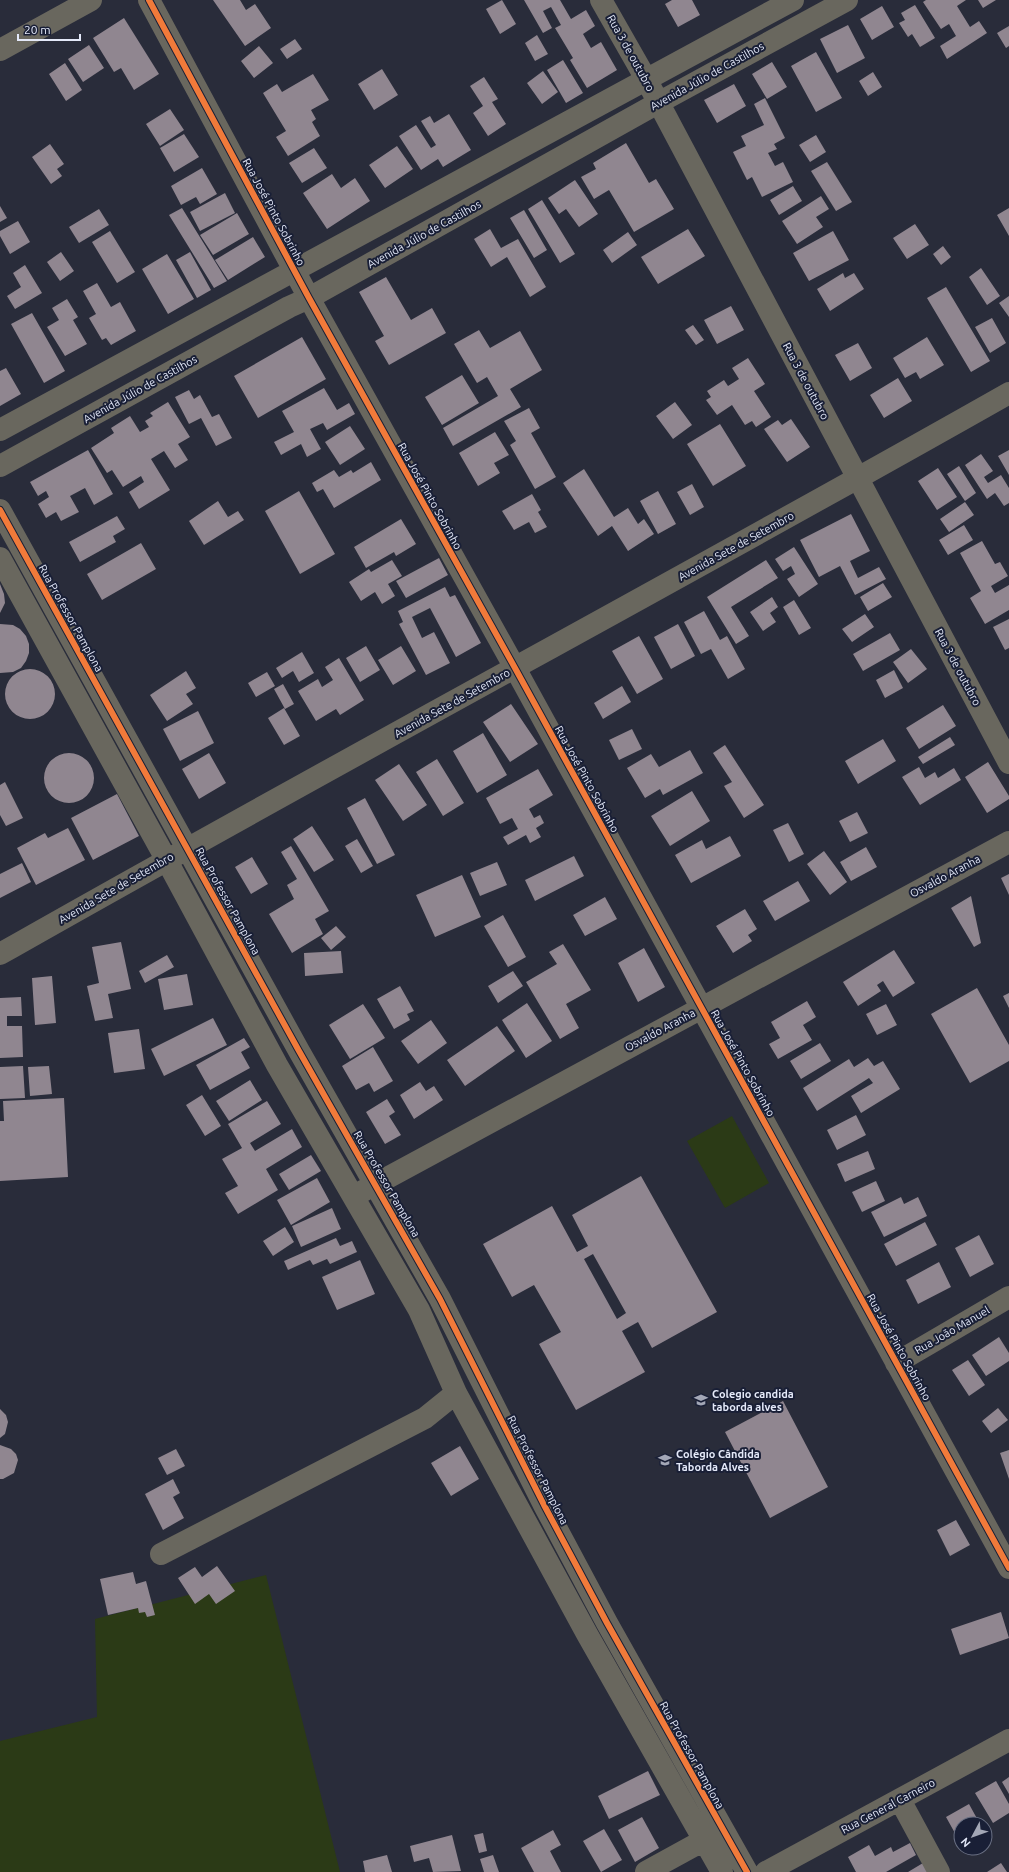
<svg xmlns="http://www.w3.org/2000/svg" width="1009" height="1872" font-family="Ubuntu,sans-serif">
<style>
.green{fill:#2b3a16}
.building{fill:#908690;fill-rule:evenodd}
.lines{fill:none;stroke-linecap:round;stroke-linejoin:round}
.minor{stroke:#69675e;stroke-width:22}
.cycleway-casing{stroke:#191f36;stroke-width:8}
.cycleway{stroke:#f17a3a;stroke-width:6}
.labels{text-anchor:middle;stroke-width:4;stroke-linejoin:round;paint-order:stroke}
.street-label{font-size:11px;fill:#e4e9f9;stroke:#191f36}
.poi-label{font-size:11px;font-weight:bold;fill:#e4e9f9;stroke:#191f36;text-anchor:start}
</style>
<rect width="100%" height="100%" fill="#292c3a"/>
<!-- green -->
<path class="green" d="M732 1116 769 1183 725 1208 687 1141Z
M266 1575 340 1872H0V1741L97 1717 95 1619Z"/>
<!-- building -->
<path class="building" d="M213 0H240L246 10 255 4 271 28 245 46Z
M502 0 516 24 500 34 486 9Z
M524 0H560L571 19 586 10 595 26 583 34 591 48 601 42 617 70 587 88 570 60 573 58 555 28 561 25 551 7 543 11 552 28 543 33Z
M672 0H692L700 15 678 27 665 4Z
M926 0H966L957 6 970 27 979 21 987 33 947 59 940 46 956 36 949 24 941 29 923 2Z
M978 0H996L983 8Z
M915 5 935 38 920 47 912 34 908 37 899 23 905 20 901 13Z
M882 6 894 27 872 40 860 19Z
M124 18 159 74 134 90 121 68 114 72 93 38Z
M848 25 865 58 837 73 820 39Z
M1009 26V46L1006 48 997 33Z
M537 35 548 54 535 61 525 43Z
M295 39 302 49 287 59 280 49Z
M89 45 104 68 83 82 68 59Z
M259 46 273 63 254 78 241 61Z
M816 52 842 98 816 112 791 66Z
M563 60 583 93 566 103 547 70Z
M772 62 787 87 767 99 752 74Z
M65 63 82 90 66 101 49 74Z
M382 69 398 95 374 110 358 84Z
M543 71 558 92 542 104 527 83Z
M873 72 882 87 868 96 859 81Z
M313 74 329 100 311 110 316 119 312 122 320 136 288 156 276 137 286 131 263 93 277 84 282 92Z
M484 77 498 99 492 102 506 124 488 136 473 113 483 106 470 86Z
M734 84 746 106 717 123 704 100Z
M765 98 785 138 774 144 777 149 768 153 775 166 783 162 793 182 762 197 752 177 747 180 733 152 746 146 741 136 764 125 754 104Z
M170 109 184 130 160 146 146 124Z
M449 114 471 150 443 167 438 159 421 170 399 136 416 125 431 148 436 145 421 121 430 116 434 123Z
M184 134 199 157 174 172 160 148Z
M816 135 826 152 810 162 799 145Z
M626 143 649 183 656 179 674 209 634 232 609 190 594 199 581 177 596 169 593 163Z
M50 144 64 164 57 169 62 176 51 184 32 157Z
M397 146 413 169 385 188 369 165Z
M314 148 327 168 302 183 289 163Z
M827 162 852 202 836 211 811 171Z
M202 168 217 194 200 204 196 197 181 205 171 186Z
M332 174 341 188 355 178 370 201 327 229 303 193Z
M575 180 598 214 579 227 566 209 559 214 548 198Z
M793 186 802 201 779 215 770 200Z
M225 193 235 213 200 231 190 212Z
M821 196 829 209 816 217 823 227 797 244 782 221Z
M542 200 575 254 560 263 528 209Z
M0 206 7 218 0 222Z
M182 208 227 281 214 288 169 215Z
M1009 208V236L997 215Z
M99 209 109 225 79 243 69 227Z
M524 210 547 250 534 258 510 218Z
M237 213 249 234 213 255 200 235Z
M18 221 30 242 10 254 0 236V231Z
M915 224 929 245 907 259 893 238Z
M490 229 501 248 518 239 546 287 530 297 507 257 491 267 474 239Z
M688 229 705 256 658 284 641 257Z
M110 231 135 272 117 283 92 242Z
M833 231 849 260 809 281 793 253Z
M628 232 637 245 612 263 603 250Z
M253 237 265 257 228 280 215 260Z
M943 246 951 257 941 265 933 254Z
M61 252 74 271 60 281 47 262Z
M190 252 211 290 197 298 176 260Z
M167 254 194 299 168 314 142 269Z
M25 265 42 293 15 309 7 296 21 287 13 273Z
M981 268 1000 296 987 305 969 277Z
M843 273 845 278 854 273 864 289 830 311 817 289Z
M386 277 411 320 432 308 446 333 389 365 375 341 384 336 359 292Z
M97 283 111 307 120 302 136 331 111 345 106 338 102 340 89 318 96 314 83 291Z
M946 287 990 361 971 372 927 298Z
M1009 296V317L999 303Z
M67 299 78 317 73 320 87 344 65 356 47 327 59 320 52 308Z
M731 306 744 330 717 344 704 320Z
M32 313 65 371 44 383 11 324Z
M992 318 1006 343 990 353 975 327Z
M693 325 704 340 696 345 685 330Z
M479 330 490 348 520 331 542 370 510 389 521 407 453 446 443 428 498 396 487 377 477 383 454 344Z
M302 337 326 379 258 418 234 376Z
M927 337 944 365 920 379 916 372 905 378 893 358Z
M858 343 872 368 850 381 835 355Z
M748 358 765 384 754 391 771 417 756 427 752 421 745 425 732 405 717 415 706 400 711 397 707 391 724 380 728 386 739 379 732 368Z
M6 368 21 394 0 406V371Z
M462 375 479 403 442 425 425 397Z
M898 378 912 401 884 418 870 395Z
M324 388 337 410 349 403 355 414 327 430 323 423 310 429 321 449 307 457 301 444 281 455 274 442 294 432 282 411Z
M189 390 194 399 200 395 212 417 219 414 232 438 216 446 201 418 189 424 175 397Z
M168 402 190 437 178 444 188 460 175 468 164 451 151 459 170 490 139 509 129 492 144 482 141 476 123 487 112 470 107 473 91 448 114 433 111 428 130 416 140 432 149 427 145 421 153 416 150 413Z
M675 402 692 425 673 439 656 416Z
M529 408 540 428 531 433 556 477 535 489 510 445 516 441 504 421Z
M791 419 810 447 787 462 764 429 778 420 782 425Z
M720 424 746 466 713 486 687 444Z
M350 426 365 449 340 465 325 442Z
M495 432 509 455 494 463 500 473 478 486 459 453Z
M88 450 113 494 94 505 85 488 70 496 79 512 61 521 56 512 46 518 38 504 49 497 46 491 38 496 30 482Z
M1009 450V475L998 456Z
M981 454 993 471 984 477 988 483 1001 475 1009 488V503L1004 506 995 493 987 499 965 465Z
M371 462 381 480 334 508 323 489 317 492 312 483 334 470 339 477 351 470 353 473Z
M959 466 976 493 965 501 947 474Z
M938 468 957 497 937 510 918 481Z
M584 469 614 517 628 508 638 524 644 519 654 534 628 551 612 526 598 536 563 483Z
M692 484 704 507 690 515 677 492Z
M299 491 335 554 300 574 265 511Z
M658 491 676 524 658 534 640 501Z
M532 494 541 510 538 512 547 527 535 533 529 522 514 530 502 511Z
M218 501 228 517 238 511 244 520 204 545 189 521Z
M965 502 974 515 949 532 940 519Z
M851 514 870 551 850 561 858 578 879 567 886 579 855 595 840 566 819 577 800 540Z
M117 516 125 529 113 536 116 542 80 562 69 542Z
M401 519 416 544 396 556 394 552 366 568 354 547Z
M964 525 973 540 948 555 939 540Z
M982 541 995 564 1000 562 1008 576 991 586 995 593 1009 585V610L985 624 970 598 981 591 960 553Z
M141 543 156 569 102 600 87 574Z
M794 547 818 584 799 597 787 579 795 574 791 566 783 571 775 559Z
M439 558 448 575 406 598 396 581Z
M392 560 402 576 388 584 395 596 382 604 375 592 361 601 349 582 369 569 371 572Z
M766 560 778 578 731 607 749 636 736 644 707 597Z
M883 583 892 597 868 611 860 597Z
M0 584 4 594 5 603 0 613Z
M445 587 450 597 455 595 481 643 456 657 430 608 412 617 422 638 434 632 450 663 426 675 399 624 403 622 398 611Z
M772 597 778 607 770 613 776 622 763 631 750 612Z
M794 600 811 628 799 635 783 607Z
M704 611 720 640 727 636 745 669 728 679 711 649 701 654 684 622Z
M865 614 874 627 852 642 842 629Z
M1009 619V648L1005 650 993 627Z
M0 624 13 625 20 629 26 636 29 644V653L26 661 21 668 13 672 0 673Z
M678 624 695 656 671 669 654 637Z
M890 633 900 650 863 671 853 654Z
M639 636 663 679 637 694 612 651Z
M366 646 380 670 360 682 346 658Z
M401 646 416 671 393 685 378 660Z
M911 649 927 669 908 683 893 662Z
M302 652 314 673 299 682 293 671 282 678 276 668Z
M339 658 364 700 340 715 336 709 316 721 298 691 318 679 322 687 333 680 325 667Z
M5 694a25 25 0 1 1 50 0a25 25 0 1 1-50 0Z
M894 670 903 688 885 698 876 680Z
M186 671 196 688 186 694 193 704 167 721 150 695Z
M267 672 275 686 256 697 248 683Z
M283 684 294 704 285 709 274 689Z
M622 686 631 702 603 719 594 703Z
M511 704 538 744 510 762 483 722Z
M943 705 956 726 919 749 906 728Z
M284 708 300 736 284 745 268 718Z
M198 711 214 743 180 761 163 729Z
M632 729 642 749 619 760 609 740Z
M483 733 507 775 477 793 453 751Z
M950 737 955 745 923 764 918 757Z
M883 739 896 761 858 784 845 761Z
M725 745 764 805 744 818 724 786 732 782 713 753Z
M690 750 703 773 663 795 660 789 645 798 627 768 651 754 659 767Z
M209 753 226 783 199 799 182 769Z
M44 778a25 25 0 1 1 50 0a25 25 0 1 1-50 0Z
M437 759 464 803 443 816 416 772Z
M988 762 1009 796V799L987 813 965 777Z
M399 764 427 805 403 821 375 780Z
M919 767 925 778 935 772 938 778 954 768 961 780 920 805 902 777Z
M538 769 553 795 529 809 534 818 540 815 544 823 536 828 541 837 530 843 526 835 508 845 503 837 518 829 512 818 500 824 486 798Z
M5 782 23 818 6 826 0 815V785Z
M692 791 710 821 670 846 651 816Z
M117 794 139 836 93 860 71 818Z
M365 798 395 855 377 864 347 808Z
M857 812 868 833 850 842 839 821Z
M788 823 804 854 789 862 773 830Z
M312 826 334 860 314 872 293 839Z
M68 828 85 860 36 885 17 848 45 833 48 838Z
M730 836 741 856 691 883 675 855 702 840 706 849Z
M357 839 373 866 361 873 345 846Z
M291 846 329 911 315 919 323 934 292 953 269 914 294 899 287 885 297 879 281 852Z
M866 847 877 867 851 881 840 862Z
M824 851 847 882 830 895 807 864Z
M574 856 584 876 535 901 525 880Z
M252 857 268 884 251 894 235 867Z
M497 862 507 885 480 896 470 873Z
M22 863 31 882 0 898V874Z
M1009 874V895L1001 878Z
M462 875 481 917 435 937 416 895Z
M798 881 810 901 775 921 763 901Z
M971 896 981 943 974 947 951 908Z
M605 897 617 919 585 936 573 915Z
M745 909 757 929 748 935 752 941 733 953 716 926Z
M503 915 526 957 508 967 484 926Z
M336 926 346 937 331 950 321 938Z
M121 942 131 989 108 994 113 1018 95 1021 87 986 99 983 92 947Z
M563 944 591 990 566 1004 579 1028 560 1039 526 982 557 964 549 952Z
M644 948 665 987 638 1002 618 963Z
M894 950 915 983 893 997 883 981 877 985 881 991 858 1006 843 982Z
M341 951 343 973 305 976 304 953Z
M167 955 174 967 145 983 139 971Z
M513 971 523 986 498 1003 488 986Z
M187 974 193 1005 164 1010 158 979Z
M52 976 56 1023 35 1025 32 978Z
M400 986 414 1011 407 1014 410 1020 394 1029 377 999Z
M977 988 1009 1045V1061L970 1083 931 1014Z
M1009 993V1008L1003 996Z
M21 997 22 1016H7V1026H22L23 1057 0 1058V998Z
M807 1001 816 1017 803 1025 812 1040 778 1059 769 1044 780 1038 771 1022Z
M527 1003 552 1041 526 1058 502 1020Z
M363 1004 385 1038 350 1059 329 1025Z
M886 1004 897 1025 877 1035 866 1014Z
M213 1018 227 1045 164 1076 151 1049Z
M431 1020 447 1043 418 1064 401 1041Z
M497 1026 515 1051 465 1086 447 1060Z
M139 1029 145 1069 114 1073 108 1033Z
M244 1038 250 1047 241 1052 250 1068 210 1090 196 1065Z
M820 1043 831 1061 801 1079 790 1061Z
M373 1047 393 1081 374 1092 369 1083 356 1090 342 1066Z
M868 1058 874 1066 883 1061 900 1089 861 1113 851 1096 873 1083 869 1078 817 1111 803 1088 849 1059 854 1067Z
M23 1066 25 1098 0 1099V1067Z
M49 1066 52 1094 30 1096 28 1067Z
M250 1080 262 1100 229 1121 216 1101Z
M420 1082 426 1091 434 1086 443 1100 414 1119 400 1095Z
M202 1095 221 1126 205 1136 186 1105Z
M64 1098 68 1177 0 1181V1121H4L3 1101Z
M387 1099 395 1112 389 1116 401 1135 385 1144 366 1112Z
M267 1101 281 1124 250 1143 255 1151 292 1129 302 1147 266 1169 278 1190 238 1214 225 1193 238 1186 222 1159 242 1148 228 1124Z
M856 1115 866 1135 837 1150 827 1130Z
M868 1151 875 1169 845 1182 837 1164Z
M311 1155 321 1171 289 1190 279 1174Z
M641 1176 717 1312 652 1348 638 1322 622 1331 645 1372 576 1410 539 1344 561 1332 534 1285 512 1297 483 1244 552 1206 577 1252 588 1246 572 1215ZM593 1254 626 1313 617 1319 584 1259Z
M317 1178 330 1202 291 1225 277 1200Z
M876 1181 885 1201 862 1212 852 1192Z
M901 1197 904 1204 918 1197 927 1216 884 1237 871 1212Z
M332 1208 341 1229 301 1247 292 1226Z
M925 1222 937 1245 896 1266 884 1244Z
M285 1227 294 1242 273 1256 263 1241Z
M979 1235 994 1264 970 1277 955 1248Z
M336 1238 340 1246 352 1241 357 1252 330 1264 327 1259 313 1265 310 1260 288 1270 284 1261Z
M360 1260 375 1294 337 1310 322 1277Z
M939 1262 951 1287 918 1304 906 1280Z
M999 1337 1009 1353V1361L986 1376 972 1355Z
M968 1360 985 1385 969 1396 952 1370Z
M783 1401 828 1487 770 1518 725 1432Z
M998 1408 1008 1420 991 1433 982 1421Z
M0 1409 6 1415 8 1422 5 1434 0 1438Z
M0 1445 11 1449 16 1454 18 1460 14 1473 3 1479H0Z
M460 1446 479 1479 451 1496 431 1463Z
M176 1449 185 1466 167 1475 158 1458Z
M1009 1450V1479L1000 1453Z
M173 1479 180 1493 173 1497 184 1518 163 1530 145 1494Z
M956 1520 970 1545 950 1556 937 1530Z
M217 1566 235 1591 216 1604 209 1594 195 1604 178 1578 195 1567 202 1577Z
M133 1572 136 1584 146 1581 155 1615 147 1617 145 1612 139 1613 138 1608 108 1615 100 1579Z
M1001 1612 1009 1638 960 1655 951 1629Z
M648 1771 660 1795 609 1819 598 1796Z
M1009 1777V1794L1002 1782Z
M996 1781 1009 1804V1813L993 1823 975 1793Z
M969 1804 980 1824H961V1844L946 1817Z
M642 1817 659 1848 635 1862 618 1830Z
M604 1829 622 1860 601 1872 583 1841Z
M553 1830 561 1845 550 1851 561 1872H534L521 1848Z
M483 1833 487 1851 479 1853 474 1835Z
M452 1835 461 1871 433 1872 429 1858 414 1862 410 1846Z
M910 1843 916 1855 886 1872H856L848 1857 869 1845 875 1856 891 1847 893 1852Z
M387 1855 392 1872H365L363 1861Z
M493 1855 499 1872H484L480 1859Z
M923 1863 928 1872H908Z
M1001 1863 1007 1872H987Z"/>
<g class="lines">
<!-- minor -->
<path class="minor" d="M149 0 309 298 515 668 1009 1568
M601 0 646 79 1009 763
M0 50 91 0
M0 430 793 0
M0 466 289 307 309 298 658 103 847 0
M0 510 299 1051 440 1299 544 1505 607 1623 747 1872
M0 558 166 859 277 1065 419 1310 456 1393 587 1634 722 1872
M0 954C334 764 674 583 1009 393
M363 1191 1009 842
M896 1363 1009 1297
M161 1554 425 1418 456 1393
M900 1800 939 1872
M646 1872 717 1833
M766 1872 1009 1740"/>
<!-- cycleway casing -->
<g class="cycleway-casing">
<path id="cycleway" d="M149 0 309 298 515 668 1009 1568
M0 510 299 1051 440 1299 544 1505 607 1623 747 1872"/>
</g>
<!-- cycleway -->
<use href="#cycleway" class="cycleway"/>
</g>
<!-- icons -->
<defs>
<g id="school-bare" transform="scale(1.08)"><path d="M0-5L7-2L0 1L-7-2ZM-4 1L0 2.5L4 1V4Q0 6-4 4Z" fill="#a3a7b6" stroke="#191f36" stroke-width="2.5" paint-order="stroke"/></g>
</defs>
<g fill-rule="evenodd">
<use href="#school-bare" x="701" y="1400"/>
<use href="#school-bare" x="665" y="1460"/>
</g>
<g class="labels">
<!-- street labels -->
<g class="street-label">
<text transform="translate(631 53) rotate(61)" y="4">Rua 3 de outubro</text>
<text transform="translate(707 76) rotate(-29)" y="4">Avenida Júlio de Castilhos</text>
<text transform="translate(274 212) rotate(62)" y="4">Rua José Pinto Sobrinho</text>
<text transform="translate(424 234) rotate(-29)" y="4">Avenida Júlio de Castilhos</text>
<text transform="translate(806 381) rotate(62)" y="4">Rua 3 de outubro</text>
<text transform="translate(140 389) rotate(-29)" y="4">Avenida Júlio de Castilhos</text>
<text transform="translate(430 496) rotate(61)" y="4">Rua José Pinto Sobrinho</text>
<text transform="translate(736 546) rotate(-29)" y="4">Avenida Sete de Setembro</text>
<text transform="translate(71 618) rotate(61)" y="4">Rua Professor Pamplona</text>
<text transform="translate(958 667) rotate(62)" y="4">Rua 3 de outubro</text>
<text transform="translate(452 703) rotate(-29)" y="4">Avenida Sete de Setembro</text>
<text transform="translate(587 779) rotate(61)" y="4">Rua José Pinto Sobrinho</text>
<text transform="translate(945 876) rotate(-28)" y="4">Osvaldo Aranha</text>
<text transform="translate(116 888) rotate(-30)" y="4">Avenida Sete de Setembro</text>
<text transform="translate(228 901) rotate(61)" y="4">Rua Professor Pamplona</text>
<text transform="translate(660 1030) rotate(-28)" y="4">Osvaldo Aranha</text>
<text transform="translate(743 1063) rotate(61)" y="4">Rua José Pinto Sobrinho</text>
<text transform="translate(387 1184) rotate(60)" y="4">Rua Professor Pamplona</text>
<text transform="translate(952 1330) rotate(-30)" y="4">Rua João Manuel</text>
<text transform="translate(899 1347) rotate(61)" y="4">Rua José Pinto Sobrinho</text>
<text transform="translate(538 1470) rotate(63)" y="4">Rua Professor Pamplona</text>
<text transform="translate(692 1755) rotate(61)" y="4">Rua Professor Pamplona</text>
<text transform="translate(888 1806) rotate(-28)" y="4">Rua General Carneiro</text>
</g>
<!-- poi labels -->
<g class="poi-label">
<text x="712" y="1398">Colegio candida<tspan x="712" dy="13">taborda alves</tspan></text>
<text x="676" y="1458">Colégio Cândida<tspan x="676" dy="13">Taborda Alves</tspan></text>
</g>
</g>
<!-- north arrow -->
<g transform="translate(973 1836) rotate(229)"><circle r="19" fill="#191f36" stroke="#6a7084"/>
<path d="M0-3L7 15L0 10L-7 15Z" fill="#a3a7b6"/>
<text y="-6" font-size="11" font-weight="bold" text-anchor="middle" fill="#e4e9f9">N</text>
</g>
<!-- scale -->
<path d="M18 34v6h62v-6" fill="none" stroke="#e4e9f9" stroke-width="2"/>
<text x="24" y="34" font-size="12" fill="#e4e9f9" stroke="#191f36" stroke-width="3" paint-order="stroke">20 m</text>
</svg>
